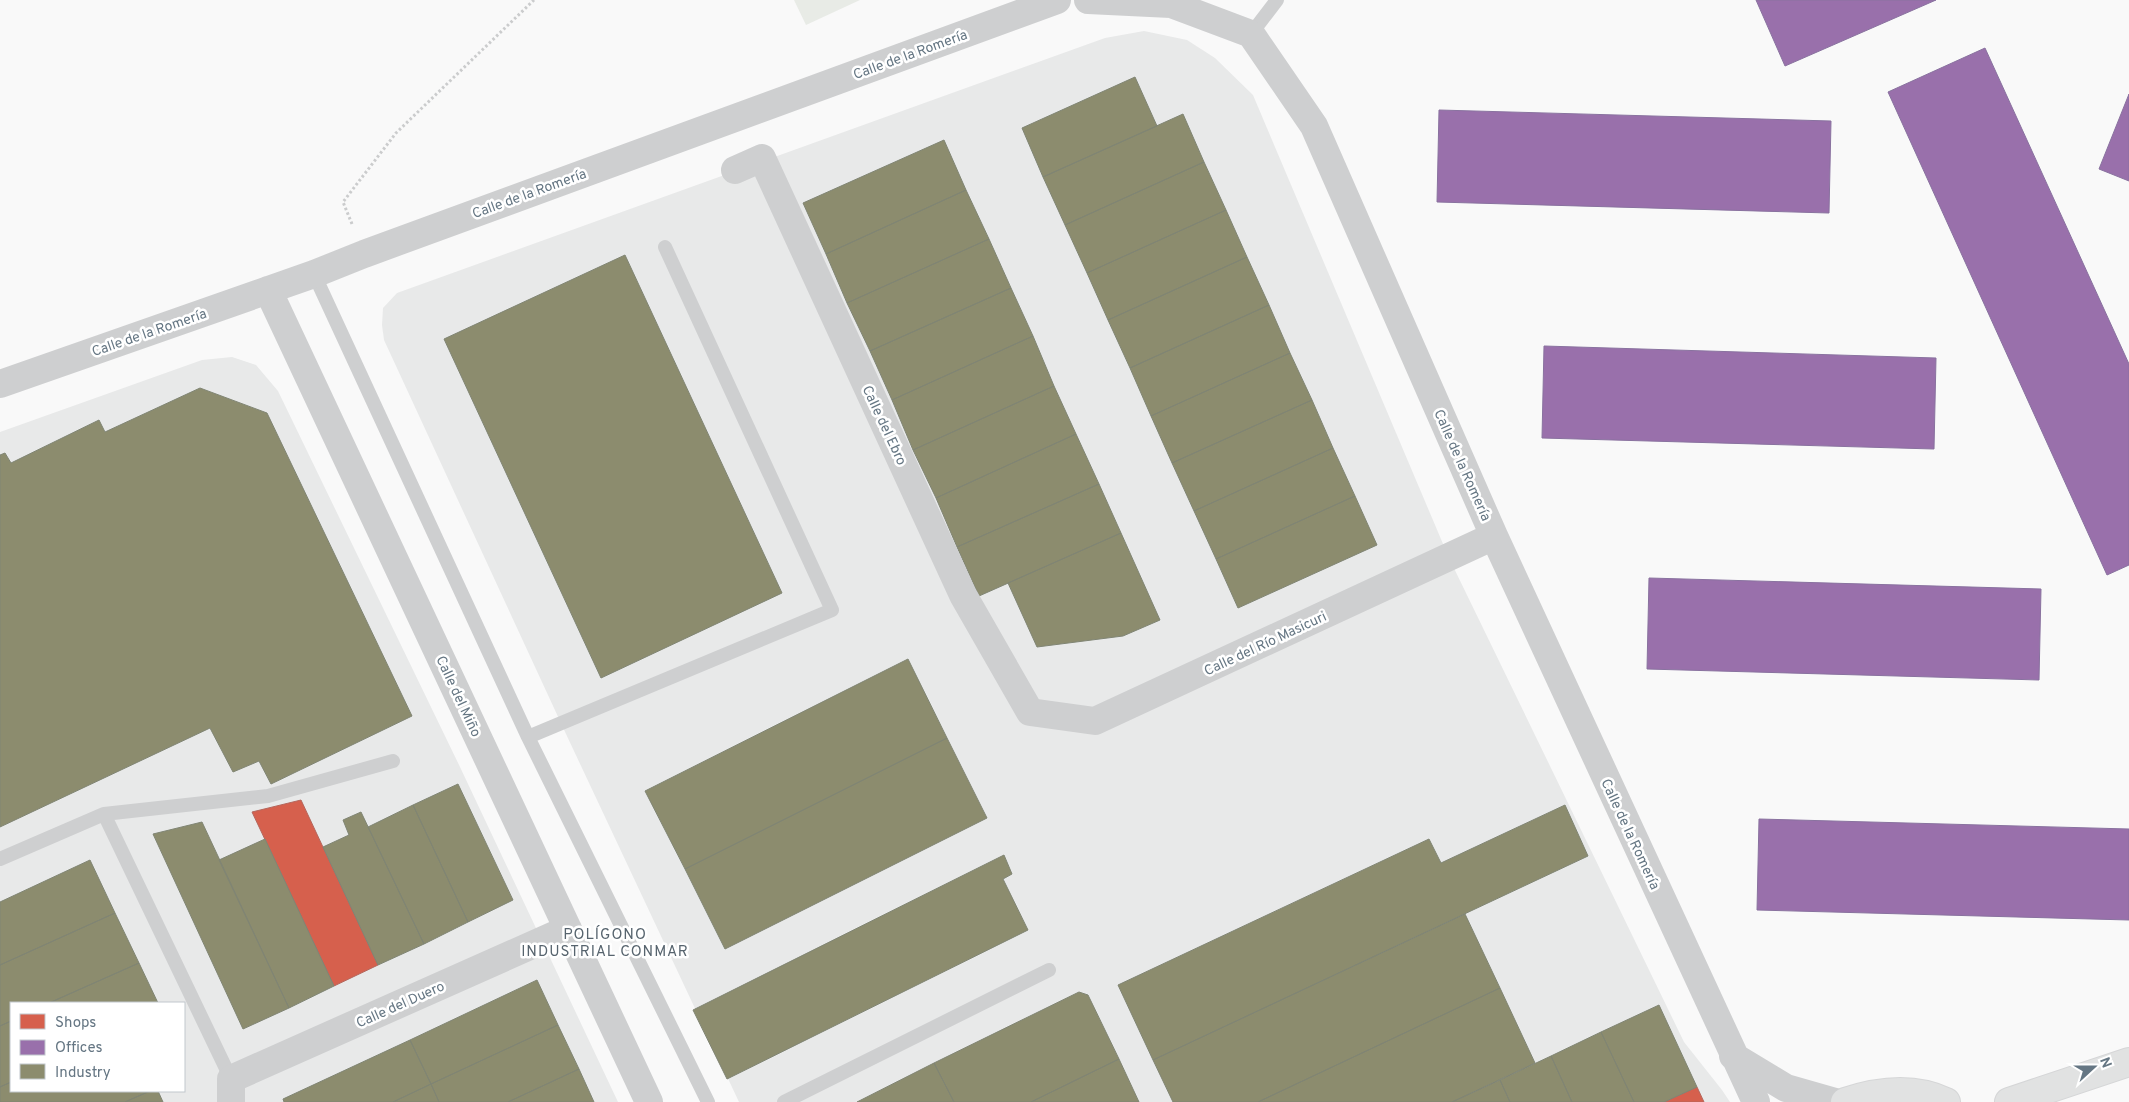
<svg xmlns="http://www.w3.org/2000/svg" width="2129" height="1102" font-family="Overpass,sans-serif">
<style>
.built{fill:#e8e9e9;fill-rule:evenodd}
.pitch{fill:#e8ebe6}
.shops{fill:#d6604d;stroke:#b4675d}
.offices{fill:#9970ab;stroke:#89729f}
.industry{fill:#8c8c6e;stroke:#808574}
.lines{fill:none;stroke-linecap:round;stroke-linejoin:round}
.primary-casing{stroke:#d5d6d7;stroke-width:30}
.path{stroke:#cbcccd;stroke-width:3;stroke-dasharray:2.5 2.5;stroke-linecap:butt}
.service{stroke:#cecfd0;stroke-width:14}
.minor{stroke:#cecfd0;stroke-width:28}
.primary{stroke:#e1e2e2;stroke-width:28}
.labels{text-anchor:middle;stroke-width:5;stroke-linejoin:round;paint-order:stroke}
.street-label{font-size:14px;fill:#657683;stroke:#fff}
.neighbourhood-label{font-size:15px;letter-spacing:1px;fill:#57646e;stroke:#fff}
</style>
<rect width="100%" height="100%" fill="#f9f9f9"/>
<!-- built -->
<path class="built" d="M1144 31 1187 40 1215 58 1253 95 1449 558 1684 1042 1722 1090 1730 1102H739L566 734 384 340 382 325 383 308 397 293 1105 38Z
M232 357 256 365 278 391 460 767 618 1102H0V432L202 360ZM11 1003H184V1091H11Z"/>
<!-- pitch -->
<path class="pitch" d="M794 0H860L806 25Z"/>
<!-- shops -->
<path class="shops" d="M301 800 378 965 334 986 252 812Z
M1697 1087 1704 1102H1664Z"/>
<!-- offices -->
<path class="offices" d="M1756 0H1936L1785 66Z
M1985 48 2129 364V565L2107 575 1888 92Z
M2129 94V181L2099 169Z
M1439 110 1831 121 1829 213 1437 202Z
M1544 346 1936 358 1934 449 1542 438Z
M1649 578 2041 589 2039 680 1647 669Z
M1759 819 2129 829V920L1757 910Z"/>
<!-- industry -->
<path class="industry" d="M1135 77 1157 126 1043 177 1022 128Z
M1183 114 1204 162 1065 225 1043 177Z
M944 140 966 190 826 254 803 203Z
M1204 162 1226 210 1087 273 1065 225Z
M966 190 989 239 847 303 826 254Z
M1226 210 1247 257 1108 320 1087 273Z
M989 239 1011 288 870 351 847 303Z
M625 255 782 593 601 678 444 339Z
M1247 257 1269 305 1130 368 1108 320Z
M1011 288 1033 336 892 400 870 351Z
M1269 305 1290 353 1151 416 1130 368Z
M1033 336 1054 386 913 450 892 400Z
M1290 353 1312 400 1172 463 1151 416Z
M1054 386 1076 434 936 498 913 450Z
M200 388 267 413 412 716 271 784 259 761 233 772 210 728 0 827V455L5 453 11 463 99 420 105 432Z
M1312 400 1333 448 1194 511 1172 463Z
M1076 434 1099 484 957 547 936 498Z
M1333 448 1355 496 1216 559 1194 511Z
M1099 484 1121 533 979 596 957 547Z
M1355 496 1377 545 1238 608 1216 559Z
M1121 533 1160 620 1123 636 1037 647 1008 583Z
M908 659 947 738 685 869 645 791Z
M947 738 987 818 725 949 685 869Z
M458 784 513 900 468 922 413 805Z
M413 805 468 922 424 944 368 827Z
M1565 805 1588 856 1153 1060 1118 985 1429 839 1441 863Z
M361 812 424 944 378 965 323 847 349 835 343 820Z
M202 822 289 1008 243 1029 153 834Z
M265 839 334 986 289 1008 219 860Z
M1004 855 1012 874 1003 879 1028 930 727 1079 693 1010Z
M90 860 115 913 0 965V902Z
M115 913 139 963 49 1003H11V1021L0 1026V965Z
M1465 914 1500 988 1258 1102H1173L1153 1060Z
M139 963 158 1003H49Z
M537 980 558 1025 431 1084 410 1040Z
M1500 988 1535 1063 1452 1102H1258Z
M1079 992 1088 995 1119 1059 1031 1102H954L934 1063Z
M1659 1005 1697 1087 1664 1102H1634L1601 1032Z
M11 1021V1082L0 1087V1026Z
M558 1025 579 1069 508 1102H439L431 1084Z
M1601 1032 1634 1102H1572L1551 1056Z
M410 1040 431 1084 393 1102H284L283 1099Z
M1551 1056 1572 1102H1510L1500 1080Z
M1119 1059 1139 1102H1031Z
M934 1063 954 1102H857Z
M579 1069 594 1102H508Z
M1500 1080 1510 1102H1452Z
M11 1082V1091H150L125 1102H0V1087Z
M431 1084 439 1102H393Z
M150 1091H158L163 1102H125Z"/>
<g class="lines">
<!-- primary casing -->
<g class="primary-casing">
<path id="primary" d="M1845 1102C1878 1091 1913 1086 1946 1102
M2009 1102 2129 1062"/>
</g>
<!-- path -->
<path class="path" d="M352 224 343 202 396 133 534 0"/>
<!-- service -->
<path class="service" d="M1251 34 1277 0
M314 274 528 737 708 1102
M528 737 832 610 665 247
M104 814 231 1079
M0 859 104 814 268 796 393 761
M784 1102 1049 970"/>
<!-- minor -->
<path class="minor" d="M1088 0 1171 4 1251 34 1314 126 1494 536 1756 1102
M735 170 762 158 963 595 1030 712 1095 721 1494 536
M268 290 649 1102
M0 384 314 274 364 254 1057 0
M1733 1056 1786 1088 1835 1102
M231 1102V1079L568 929"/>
<!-- primary -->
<use href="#primary" class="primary"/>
</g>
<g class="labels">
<!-- street labels -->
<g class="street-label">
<text transform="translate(910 54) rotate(-20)" y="5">Calle de la Romería</text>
<text transform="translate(529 193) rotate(-20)" y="5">Calle de la Romería</text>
<text transform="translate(149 332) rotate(-19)" y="5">Calle de la Romería</text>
<text transform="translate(885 425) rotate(65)" y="5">Calle del Ebro</text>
<text transform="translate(1463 465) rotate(66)" y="5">Calle de la Romería</text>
<text transform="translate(1265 643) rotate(-25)" y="5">Calle del Río Masicuri</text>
<text transform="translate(459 696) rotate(65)" y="5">Calle del Miño</text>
<text transform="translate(1631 834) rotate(65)" y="5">Calle de la Romería</text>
<text transform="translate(400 1004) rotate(-24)" y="5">Calle del Duero</text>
</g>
<!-- neighbourhood labels -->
<g class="neighbourhood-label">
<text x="605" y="939">POLÍGONO<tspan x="605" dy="17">INDUSTRIAL CONMAR</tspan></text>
</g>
</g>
<!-- legend -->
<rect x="10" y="1002" width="175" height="90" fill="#ffffff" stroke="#c1c8cd"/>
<rect x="20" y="1014" width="25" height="15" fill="#d6604d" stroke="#c1c8cd"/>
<text x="55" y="1027" font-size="15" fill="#657683">Shops</text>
<rect x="20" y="1040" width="25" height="15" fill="#9970ab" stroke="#c1c8cd"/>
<text x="55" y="1052" font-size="15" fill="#657683">Offices</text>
<rect x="20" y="1064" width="25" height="15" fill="#8c8c6e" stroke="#c1c8cd"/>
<text x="55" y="1077" font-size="15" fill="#657683">Industry</text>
<!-- north arrow -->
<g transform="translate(2094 1067) rotate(69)" stroke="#ffffff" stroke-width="4" paint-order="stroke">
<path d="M0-4L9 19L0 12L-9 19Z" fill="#657683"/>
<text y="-8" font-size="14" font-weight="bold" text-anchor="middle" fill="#657683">N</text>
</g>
</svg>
